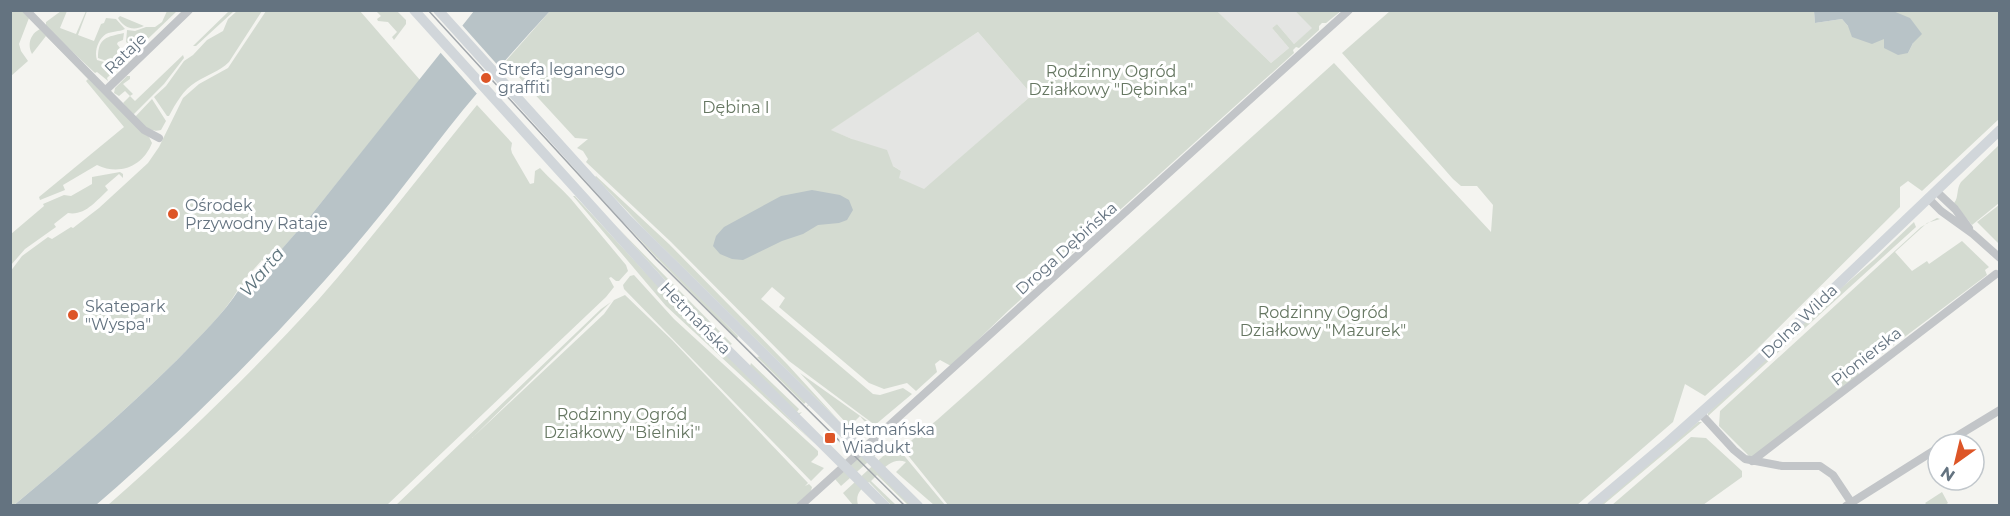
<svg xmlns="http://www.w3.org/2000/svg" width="2010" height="516" font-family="Montserrat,sans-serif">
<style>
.built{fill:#e4e5e3}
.green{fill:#d4dbd1;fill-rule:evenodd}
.water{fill:#b8c3c7}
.pier{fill:#f4f4f0}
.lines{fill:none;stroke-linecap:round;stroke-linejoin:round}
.minor{stroke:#c2c5c8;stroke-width:8}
.major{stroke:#d1d6da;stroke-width:10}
.tram{stroke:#a2a7ac;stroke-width:1.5}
.poi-dot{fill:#dd5527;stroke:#fff;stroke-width:2}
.labels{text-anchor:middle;stroke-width:6;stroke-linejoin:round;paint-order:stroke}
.street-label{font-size:16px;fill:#647380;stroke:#fff}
.poi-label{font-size:16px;fill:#647380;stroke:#fff;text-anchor:start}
.park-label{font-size:16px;fill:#667762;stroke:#fff}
.water-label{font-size:18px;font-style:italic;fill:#5f757e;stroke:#fff}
</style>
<rect width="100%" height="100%" fill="#f4f4f0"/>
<!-- built -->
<path class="built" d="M1217 11H1295L1313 28 1294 44 1277 24 1272 28 1289 48 1271 63Z
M978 32 1032 95 924 190 898 178 901 171 852 139 830 130Z"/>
<!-- green -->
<path class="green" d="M11 11H22L29 18 19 44 21 51 28 61 11 76Z
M61 11H67L60 28 76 34 86 11H87L78 35 94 41 101 24 104 23 106 18 116 19 125 29C119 32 112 31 106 34 98 39 94 52 97 60L111 64 116 62 122 49 127 50 129 44 126 42 127 30 135 31 146 27H155L162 22 167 11H177L107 78 108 81 97 72 95 73 46 27V22Z
M229 11H234L196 46H193Z
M237 11H262L229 62C220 71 207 75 196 82 183 90 176 103 169 116H167L154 97 166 86 184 61 193 55 207 40 223 31 228 19Z
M266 11H360L420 80 308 219 268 265 262 260 246 278 252 283 243 290 239 288C223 316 198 338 176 361 124 412 70 459 14 505L11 506 10 272 22 256 48 237 52 239 71 227 73 228 99 208 148 163 159 147 183 98 199 84 228 68Z
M376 11H397L406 20V24L394 40 392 37 397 32 388 22 378 21 377 19 381 16Z
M550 11H1217L1271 63 1289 48 1272 28 1277 24 1294 44 1312 28 1295 11H1341L1326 23H1322L1319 26V30L1299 48 1296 47 1293 50 1294 53 1009 310 951 366 940 360 935 364 937 372 916 391 907 383 884 389 869 383 779 307 785 298 772 287 761 299 873 394 880 395 903 388 912 394 875 425 789 361 671 242 586 162 588 159 583 151 577 148 588 139 575 138 505 62ZM978 32 1032 95 924 189 899 178 901 171 893 166 887 150 852 139 831 130Z
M1390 11H1814L1815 23 1842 19 1848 26 1885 38 1908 53 1913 43 1893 11H1999V119L1922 191 1908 181 1900 187V207L1752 354 1705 396 1685 384 1673 422 1577 505H948L902 448 937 420 982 380 1334 63 1491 232 1493 205 1477 186H1461L1453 179 1342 53Z
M120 16 144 26C133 31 124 28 118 18Z
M40 29 141 131 149 137 152 143C143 166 120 176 97 165L63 185 65 190 40 200 39 197 124 127 86 81 88 79 46 36 32 54C27 45 30 34 40 29Z
M124 33 123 40 118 42 117 44 120 48 115 61 109 62 98 58C98 37 107 37 124 33Z
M183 55 184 58 164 84 133 115 123 103 130 96 125 91 119 96 114 93 115 88 127 76H130V79L123 84 133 94 130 96 135 101Z
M152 99 166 121 161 130C149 133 143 125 135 117Z
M477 105 512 143 511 149 512 153 530 184 534 183 535 171 540 168C550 179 561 188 571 199L626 265 628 271 619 281H616L611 277 609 278 614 287 606 297 387 505H108C182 440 253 372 319 299 374 236 425 169 477 105Z
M1999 145V203L1972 225 1954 203C1959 197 1956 189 1961 182Z
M570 163 738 336 737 339 653 254Z
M120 172 123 174V178L119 174 105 186 108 190C96 201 85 216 68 213L54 224 56 227 25 249 11 265V234L44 206 43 204 64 195 71 196 92 184V177Z
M596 176 669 244 787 364 841 423 645 230 595 177Z
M573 196H575L644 271 815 444 666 306Z
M1999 205V244L1977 222Z
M1937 218 1940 219 1927 223 1895 252 1912 271 1927 261 1929 264 1962 241 1989 267 1985 270 1987 275 1858 372 1860 377 1753 456H1749L1719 426 1720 411 1921 227Z
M612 222 732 344 730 345 689 306Z
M1914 222 1916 227 1708 416V413L1834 294 1875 259Z
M634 275 674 319 818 451V455L811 462 824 468 811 481 624 289 623 285 630 276Z
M625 295 672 340 808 483 805 486 809 484 812 487 811 491 795 506H395L601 309 611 302 472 438 604 314 614 300Z
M761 356 810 404 807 407 808 404 806 402 804 404 757 357Z
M751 363 799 409 797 412 799 413 802 412 799 415 750 366Z
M800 373 866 420 872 427 865 431V422L860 416 851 425H848Z
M1698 422H1702L1603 505 1598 506Z
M881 437 886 443V446L841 486 835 479Z
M1691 437 1706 438 1742 471V477L1703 505H1612Z
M893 447H897L945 505H934L896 472 906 462C894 458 887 465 879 473L913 505H908L877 475 871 481 896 505H891L869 482C861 489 855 494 858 505H853L843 493Z
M1942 492 1948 503 1945 505H1927L1925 503Z"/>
<!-- water -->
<path class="water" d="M474 11H550C520 43 491 76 463 110 426 156 391 204 353 248 273 341 188 426 96 505L13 506C70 459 125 411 177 360 199 337 223 315 240 288L243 289 252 283 308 219Z
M1814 11H1893L1910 18 1922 34 1913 43 1908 53 1898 55 1884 48V39L1872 44 1852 37 1848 26 1842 19 1815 23Z
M812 190 840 195 849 200 853 210 847 220 839 223 818 225 803 234 782 241 743 260 732 259 720 254 713 246 716 236 724 227 781 196Z"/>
<!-- pier -->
<path class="pier" d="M461 24 502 70 479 96 439 51Z"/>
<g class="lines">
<!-- minor -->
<path class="minor" d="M26 10 144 130 159 138
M106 90 189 10
M1936 191 1955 209 1969 228
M1928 198 1941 211 1973 234 2000 258
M1701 414 1734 450 1745 459 1782 466H1820L1833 475 1851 502
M1944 444 2000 410
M1752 461 1996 274
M800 506 1349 10
M1846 506 1938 448"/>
<!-- major -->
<path class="major" d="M414 10 671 294 885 506
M438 10 626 218 918 506
M1592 506 1668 442 1740 378 2000 130"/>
<!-- tram -->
<path class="tram" d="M428 10 656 259 905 506"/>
</g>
<!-- markers -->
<g class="poi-dot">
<circle cx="486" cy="78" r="6"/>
<circle cx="173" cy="214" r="6"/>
<circle cx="73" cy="315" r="6"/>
<rect x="824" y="432" width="12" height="12" rx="3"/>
</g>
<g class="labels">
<!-- street labels -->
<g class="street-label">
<text transform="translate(125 53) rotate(-44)" y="6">Rataje</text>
<text transform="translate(1066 248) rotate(-42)" y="6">Droga Dębińska</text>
<text transform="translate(696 318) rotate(46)" y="6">Hetmańska</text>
<text transform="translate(1799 321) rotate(-44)" y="6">Dolna Wilda</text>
<text transform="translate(1866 356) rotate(-38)" y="6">Pionierska</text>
</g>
<!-- poi labels -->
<g class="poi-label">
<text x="498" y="75">Strefa leganego<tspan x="498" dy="18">graffiti</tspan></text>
<text x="185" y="211">Ośrodek<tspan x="185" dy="18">Przywodny Rataje</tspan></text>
<text x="85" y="312">Skatepark<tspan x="85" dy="18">"Wyspa"</tspan></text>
<text x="842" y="435">Hetmańska<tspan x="842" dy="18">Wiadukt</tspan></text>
</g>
<!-- park labels -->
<g class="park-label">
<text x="1111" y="77">Rodzinny Ogród<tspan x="1111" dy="18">Działkowy "Dębinka"</tspan></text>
<text x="736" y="113">Dębina I</text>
<text x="1323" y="318">Rodzinny Ogród<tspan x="1323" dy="18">Działkowy "Mazurek"</tspan></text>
<text x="622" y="420">Rodzinny Ogród<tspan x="622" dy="18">Działkowy "Bielniki"</tspan></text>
</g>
<!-- water labels -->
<g class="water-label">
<text transform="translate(262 272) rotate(-50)" y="6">Warta</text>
</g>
</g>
<!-- border -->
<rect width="2010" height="516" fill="none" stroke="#647380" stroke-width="24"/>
<!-- north arrow -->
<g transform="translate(1956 462) rotate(214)"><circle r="28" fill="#ffffff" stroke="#c1c7cc" stroke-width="1.5"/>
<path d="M0-4.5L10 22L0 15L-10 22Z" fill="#dd5527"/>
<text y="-9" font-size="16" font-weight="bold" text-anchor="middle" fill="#647380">N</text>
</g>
</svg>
